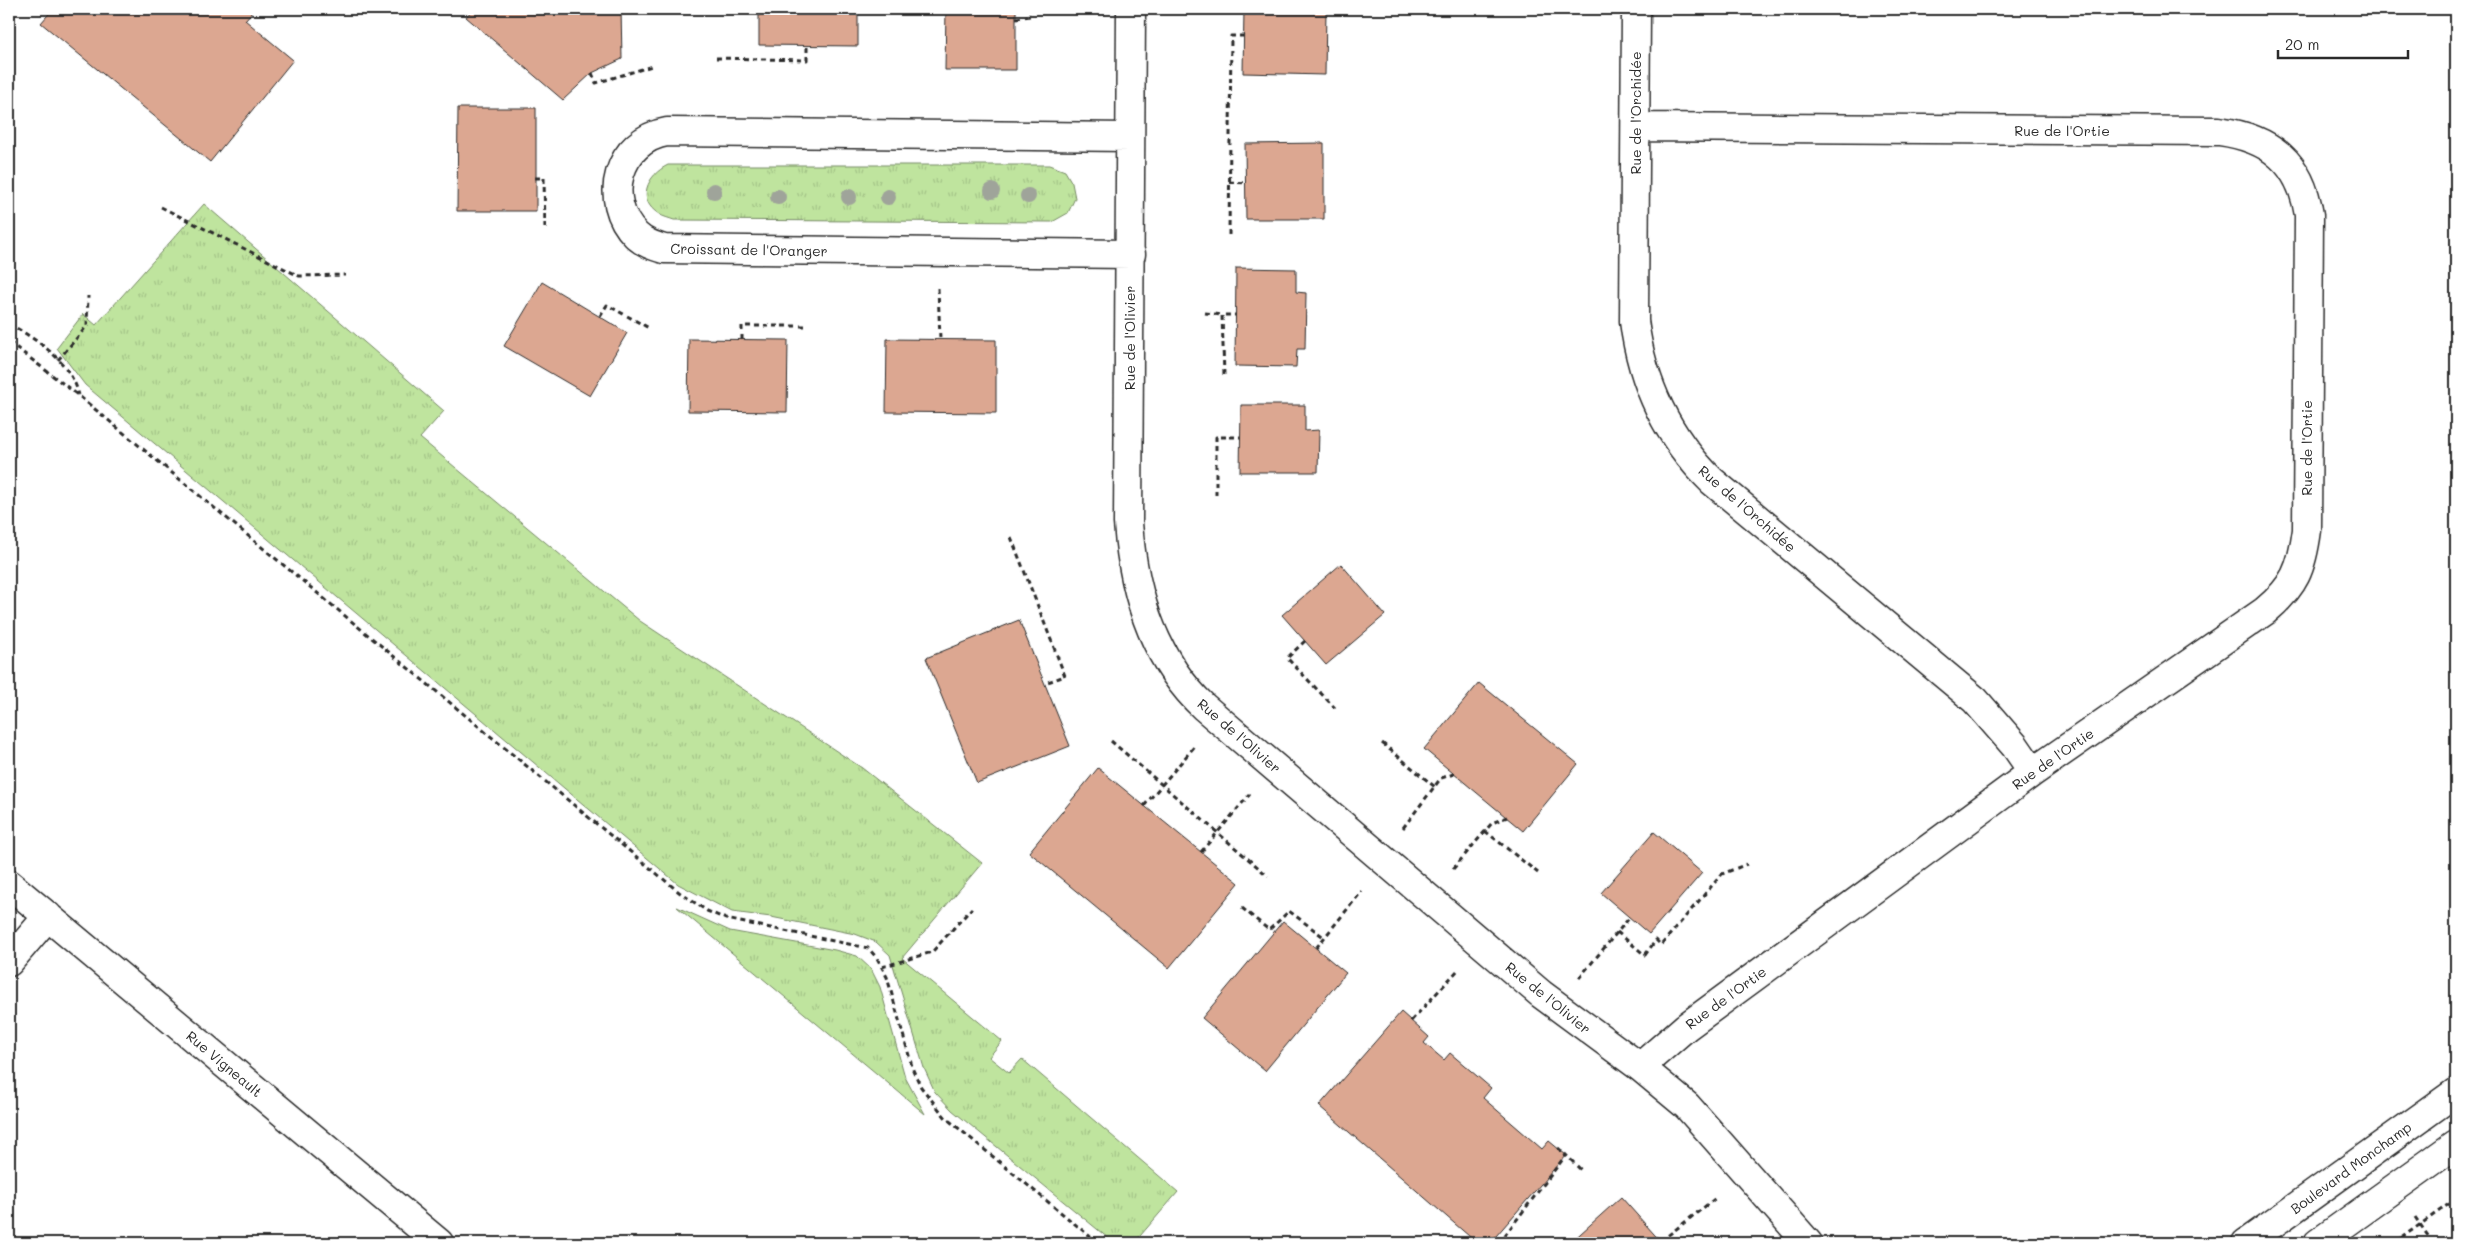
<svg xmlns="http://www.w3.org/2000/svg" width="2465" height="1252" font-family="Mali,sans-serif">
<style>
.grass{fill:url(#grass-tufts);stroke:#758864}
.building{fill:#dca791;stroke:#2b2b2b}
.lines{fill:none;stroke-linecap:round;stroke-linejoin:round}
.street-casing{stroke:#2b2b2b;stroke-width:31}
.secondary-casing{stroke:#2b2b2b;stroke-width:31}
.path{stroke:#2b2b2b;stroke-width:3;stroke-dasharray:5 4;stroke-linecap:butt}
.street{stroke:#fff;stroke-width:28}
.secondary{stroke:#fff;stroke-width:28}
.tree{fill:#9fa49a}
.labels{text-anchor:middle;stroke-width:4;stroke-linejoin:round;paint-order:stroke}
.street-label{font-size:14px;fill:#2b2b2b;stroke:#fff}
</style>
<defs>
<pattern id="grass-tufts" width="24" height="20" patternUnits="userSpaceOnUse" patternTransform="scale(1.25)"><rect width="24" height="20" fill="#bfe49e"/><path d="M3 7l-1-3M5 7V3M7 7l1-3M15 17l-1-3M17 17v-4M19 17l1-3" fill="none" stroke="#a4c488"/></pattern>
</defs>
<rect width="100%" height="100%" fill="#fff"/>
<filter id="ink" filterUnits="userSpaceOnUse"><feTurbulence type="fractalNoise" baseFrequency=".02" numOctaves="2"/><feDisplacementMap in="SourceGraphic" scale="10" xChannelSelector="R" yChannelSelector="G"/><feConvolveMatrix kernelMatrix="1 2 1 2 8 2 1 2 1" color-interpolation-filters="sRGB"/></filter>
<g filter="url(#ink)">
<!-- grass -->
<path class="grass" d="M668 165H1049L1065 171 1072 183 1075 198 1068 213 1052 222 674 220C669 218 663 217 659 214 636 200 647 175 668 165Z
M204 204 444 411 420 438 640 621 862 768 982 863 902 958 1002 1041 989 1057 1009 1073 1022 1059 1178 1192 1134 1243H1114L952 1110 935 1092 924 1068 890 955 876 942 855 934 771 917 732 912 678 884 85 385 57 348 83 314 96 325Z
M677 907 730 931 835 950 857 956 871 969 880 987 905 1077 925 1114Z"/>
<!-- building -->
<path class="building" d="M53 9H251L253 11 245 20 293 60 210 162 41 23Z
M473 9H621L622 59 592 73 563 100 466 17Z
M759 9H858V46L759 45Z
M946 9H1016V70H945Z
M1244 9H1326L1325 75 1243 73Z
M458 108H536V211H457Z
M1324 143V219H1246L1245 144Z
M1236 268 1296 269V292L1306 293 1305 349H1297L1296 367 1235 366Z
M542 282 627 333 590 396 504 346Z
M689 339 788 340 787 412 688 411Z
M887 339 996 340V413L886 412Z
M1241 405H1305V431L1319 430 1318 472H1240Z
M1341 564 1385 615 1326 665 1282 615Z
M1019 620 1070 746 977 783 926 658Z
M1479 683 1578 764 1523 831 1424 749Z
M1098 768 1239 883 1169 968 1029 852Z
M1654 832 1702 873 1649 934 1601 893Z
M1283 921 1346 973 1265 1071 1202 1018Z
M1401 1012 1429 1037 1424 1043 1444 1060 1450 1053 1491 1088 1483 1098 1542 1149 1549 1141 1566 1155 1490 1243H1477L1319 1106Z
M1621 1197 1662 1243H1570Z"/>
<g class="lines">
<!-- street casing -->
<g class="street-casing">
<path id="street" d="M1131 9 1128 523C1133 591 1153 659 1204 707L1541 994 1640 1067 1687 1106 1808 1243
M1636 9 1634 321C1642 383 1667 437 1712 481L1975 700 2015 746 2033 772
M1636 127 2219 131C2270 138 2301 162 2309 215L2307 530C2302 568 2295 586 2265 611L2033 772 1686 1027 1640 1067
M1130 137 667 132C618 140 601 200 636 235 644 243 654 246 664 249L1131 254
M9 884 439 1243
M9 962 48 916"/>
</g>
<!-- secondary casing -->
<g class="secondary-casing">
<path id="secondary" d="M2246 1243 2456 1092
M2318 1243 2456 1144"/>
</g>
<!-- path -->
<path class="path" d="M1016 18 1030 16V9
M716 58 807 60V46
M592 73 596 83 652 66
M535 178H544L545 230
M1229 182 1246 183
M161 207 299 276 345 275
M1229 235 1231 36H1244
M938 288 940 339
M1205 313 1222 315
M600 316 607 305 649 328
M9 324C38 340 70 361 79 395
M742 340V326H806
M9 342 79 396 679 892 707 911 726 919 868 948 877 958 887 977 913 1070 921 1087 946 1118 1098 1243
M58 360 87 326 88 296
M1224 375 1222 315H1236
M1216 495V437H1240
M1011 537 1065 676 1045 683
M1305 641 1287 658 1335 708
M1111 741 1268 876
M1382 743 1435 787
M1144 806 1194 747
M1403 828 1441 778 1454 774
M1485 831 1538 873
M1201 852 1250 794
M1453 869 1492 823 1507 817
M1242 908 1269 930 1289 911 1325 938
M1617 932 1645 955 1656 940 1661 945 1722 874 1747 864
M1316 948 1362 891
M882 967 932 952 972 908
M1579 978 1630 917
M1411 1021 1458 970
M1558 1148 1566 1155
M2415 1217 2433 1243
M1661 1241 1717 1197
M1499 1243 1566 1155 1581 1170
M2394 1243 2456 1199
M2455 1243H2456"/>
<!-- street -->
<use href="#street" class="street"/>
<!-- secondary -->
<use href="#secondary" class="secondary"/>
</g>
<!-- trees -->
<g class="tree">
<circle cx="714" cy="191" r="8"/>
<circle cx="992" cy="191" r="8"/>
<circle cx="1028" cy="196" r="8"/>
<circle cx="778" cy="197" r="8"/>
<circle cx="849" cy="197" r="8"/>
<circle cx="888" cy="197" r="8"/>
</g>
</g>
<g class="labels">
<!-- street labels -->
<g class="street-label">
<text transform="translate(1636 113) rotate(-90)" y="5">Rue de l'Orchidée</text>
<text x="2062" y="136">Rue de l'Ortie</text>
<text transform="translate(749 250) rotate(1)" y="5">Croissant de l'Oranger</text>
<text transform="translate(1130 338) rotate(-90)" y="5">Rue de l'Olivier</text>
<text transform="translate(2307 448) rotate(-90)" y="5">Rue de l'Ortie</text>
<text transform="translate(1747 509) rotate(41)" y="5">Rue de l'Orchidée</text>
<text transform="translate(1239 736) rotate(41)" y="5">Rue de l'Olivier</text>
<text transform="translate(2053 759) rotate(-35)" y="5">Rue de l'Ortie</text>
<text transform="translate(1548 998) rotate(39)" y="5">Rue de l'Olivier</text>
<text transform="translate(1726 998) rotate(-36)" y="5">Rue de l'Ortie</text>
<text transform="translate(224 1064) rotate(40)" y="5">Rue Vigneault</text>
<text transform="translate(2351 1168) rotate(-36)" y="5">Boulevard Monchamp</text>
</g>
</g>
<!-- margin -->
<rect width="2465" height="1252" fill="none" stroke="#fff" stroke-width="30"/>
<rect x="15" y="15" width="2435" height="1222" fill="none" stroke="#2b2b2b" stroke-width="2" filter="url(#ink)"/>
<!-- scale -->
<path d="M2278 50v8h130v-8" fill="none" stroke="#2b2b2b" stroke-width="2.5"/>
<text x="2285" y="50" font-size="15" fill="#2b2b2b" stroke="#ffffff" stroke-width="4" paint-order="stroke">20 m</text>
</svg>
